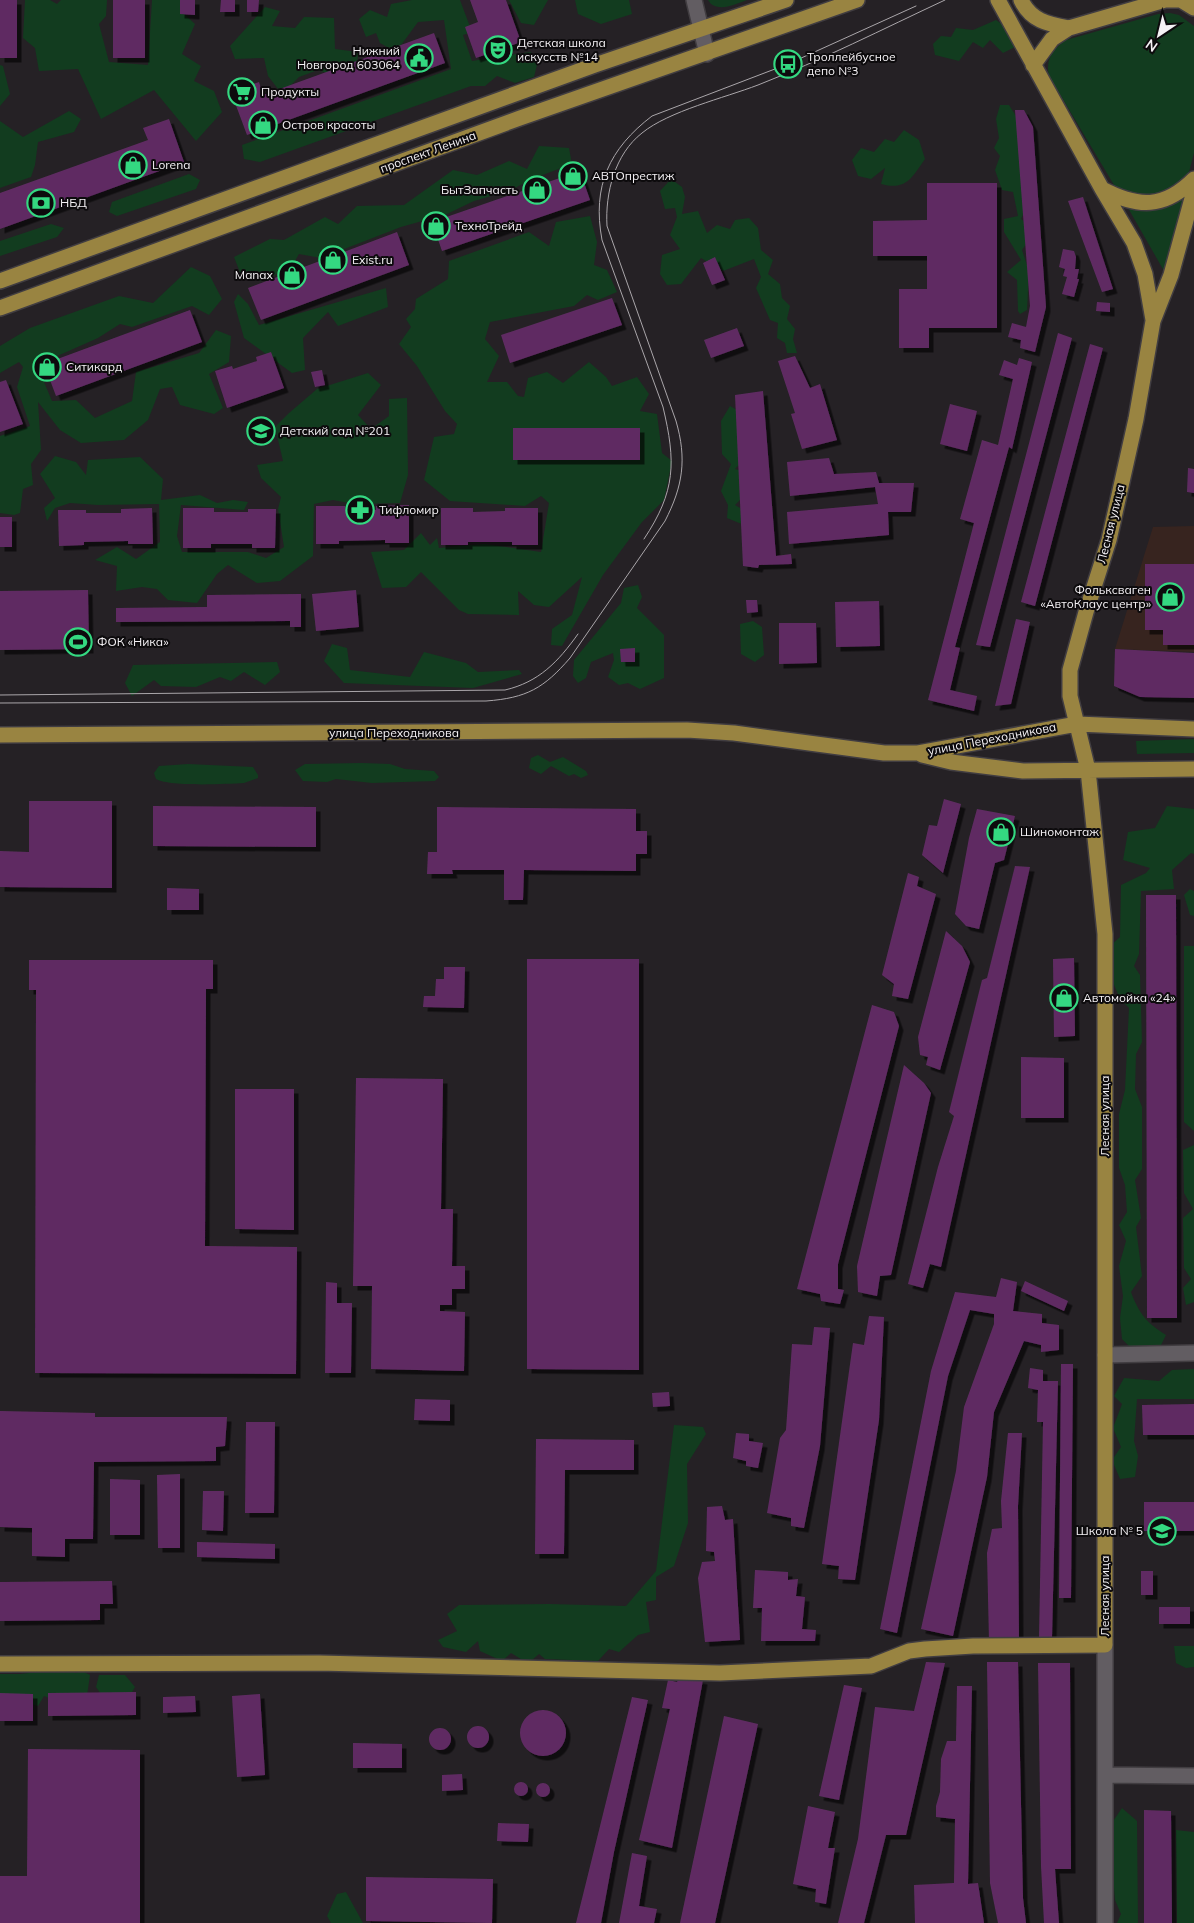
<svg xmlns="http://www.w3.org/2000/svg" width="1194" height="1923" font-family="Mulish,sans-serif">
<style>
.commercial{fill:#37241f}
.green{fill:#123c1f}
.building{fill:#5f2c62;filter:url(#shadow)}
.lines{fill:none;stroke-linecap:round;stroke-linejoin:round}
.minor-casing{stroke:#413d41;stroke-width:18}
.major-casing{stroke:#413d41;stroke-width:18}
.minor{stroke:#625d62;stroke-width:15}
.major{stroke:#998441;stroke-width:15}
.tram{stroke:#aaa6aa;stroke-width:1}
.labels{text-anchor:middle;stroke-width:4;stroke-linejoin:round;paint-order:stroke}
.poi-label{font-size:12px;fill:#f5f2f5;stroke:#0d0b0d;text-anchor:start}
.street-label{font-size:12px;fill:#f5f2f5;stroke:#0d0b0d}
</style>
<defs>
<filter id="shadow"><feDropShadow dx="4.5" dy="4.5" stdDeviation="0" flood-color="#0009"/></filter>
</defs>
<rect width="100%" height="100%" fill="#252125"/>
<!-- commercial -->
<path class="commercial" d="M1194 526V652L1115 649 1153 527Z"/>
<!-- green -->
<path class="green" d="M25 0H50L57 4 61 0H107L106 16 99 24 109 62 148 65 152 0H183L180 10 195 24 182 54 201 66 194 81 214 91 222 112 196 141 154 90 101 119 78 69 39 71 35 48 23 38Z
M412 0H460L472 32 463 35 472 61 530 52 539 57 534 77 515 83 497 76 485 86H471L260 162 244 159 242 145 451 69 444 20 418 22 396 52 380 43 376 33 366 37 359 19 370 10 387 17 391 4Z
M509 0H548L534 25 521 23Z
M575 0H629L632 14 601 24 578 14Z
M708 0H747C736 4 716 14 708 0Z
M265 7 280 11 272 26 295 28 304 17 334 18 335 49 358 52 357 68 329 74 318 70 299 77 282 94 268 76 264 58 235 59 230 46Z
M1170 13 1179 15 1194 26V153L1189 172 1183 181 1175 188 1154 197 1120 193 1114 185 1049 76C1045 59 1053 49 1066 40L1158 14Z
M996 20 1006 27 1015 47 1003 53 990 40 983 48 973 42 959 61 935 55 933 44 941 36 951 37 956 28 973 30Z
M0 65 3 66 10 94 0 106Z
M1000 105H1009L1021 124 1032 194 1021 219 1029 225 1031 237 1022 250 1029 271 1027 310 1020 314 1018 311 1017 280 1007 272 1021 260 1004 232V219L1018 216 1013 192 1002 190 995 170 1000 156 994 148 999 138 996 119Z
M69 111 81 119 74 132 38 142 35 165 31 177 0 188V121L23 137Z
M904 130 919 140 925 159C912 177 907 191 881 184L885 168 871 179 858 176 852 160 861 148 874 152 885 139 894 142Z
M539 146 569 148 572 164 532 179 509 191 474 201 447 214 401 227 321 258 299 254 291 268 260 281 241 275 234 257 270 239 284 240 325 217 338 224 357 206 404 205 453 170 477 175 509 161 527 169Z
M189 174 200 180 196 189 117 216 109 212 112 202Z
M671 179 682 187 685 197 682 214 698 211 707 233 717 225 730 229 735 220 749 218 758 228 761 250 773 260 768 274 780 284 782 298 790 306 787 319 795 329 793 339 797 353H787L785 343 777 338 778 323 770 320 756 288 761 277 754 259 723 271 701 258 681 284 667 285 660 274 662 255 680 249 670 235 677 217 675 208 665 209 660 191Z
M1183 199 1164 271 1128 208C1148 212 1164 206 1183 199Z
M590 216 597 242 594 265 607 270 617 292 598 300 587 295 574 306 490 322 485 339 499 356 487 382H507L518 396 524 397 528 378 547 372 563 383 589 362 606 377 612 386 637 377 649 394 640 411 657 414 662 453 672 461 664 500 642 522 603 575 562 646 551 645 552 629 572 615 582 577 549 607 534 605 518 591 519 615 468 614 459 610 421 572 406 587 382 588 371 552 404 550 421 533 430 545 437 538 439 548 485 544 541 552 549 503 541 496 525 506 450 501 424 480 434 437 454 434 457 424 445 411 417 366 399 344 411 327 406 319 415 309 416 299 448 279 449 261 529 232 549 246 556 222Z
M51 224 64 228 57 237 0 256V241Z
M191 267 210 276 222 299 209 315 192 306 132 327 120 324 98 338 37 365 52 401 76 400 95 418 132 401 136 372 199 353 216 330 231 336 229 362 209 374 223 408 214 414 180 405 172 387 160 389 148 420 124 440 81 443 60 430 38 402 41 450 31 464 33 485 23 489 20 513 14 515 0 513V436L30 426 17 387 23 367 19 362 0 373V346L30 328 119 296 153 303Z
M386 288 388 307 338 326 328 312 303 338 305 370 292 373 244 338 234 302 238 294 248 304 259 325Z
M368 373 381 385 358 415 371 429 389 416V399L407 398 408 475 400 503 354 504 333 500 314 504 313 556 280 581 257 583 228 565 217 574 197 603 168 600 157 589 142 587 116 591 117 566 95 560 117 547 136 559 160 542 159 504 98 505 70 503 55 508 47 521 44 508 55 498 40 474 55 456 76 462 86 475 88 460 140 457 163 479 161 500 200 495 217 503 233 500 248 502 244 510 181 505 177 536 182 552H248L266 558 284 547 278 509 281 497 261 478 257 465 283 461 275 427 289 413 317 389Z
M730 406 746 415 748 455 735 469 746 472 745 495 735 505 747 512 744 525 727 518 728 505 721 491 731 464 722 454 721 421Z
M638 585 642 597 637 608 664 635V678L640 689 628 683 619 685 608 677 614 660 613 653 591 662 586 678 578 683 573 676 574 660 621 603 624 588Z
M753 621 762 627 764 655 755 662 741 654 740 624Z
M332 644 347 648 350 670 410 677 424 652 466 663 478 672 519 670 522 674 473 688 344 683 324 661Z
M277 662 280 672 265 685 244 672 231 681 220 677 196 687 161 686 154 680 132 696 125 683 133 665Z
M1194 739V753L1137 754 1136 741Z
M538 755 550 762 563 757 586 771 588 775 581 778 574 774 569 776 551 766 541 774 529 768 531 758Z
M362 763 390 764 405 769 434 771 439 777 435 781 372 783 336 779 327 782 303 781 295 770 305 764Z
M188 764 253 767 258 775V778L244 783C226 784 170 787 156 779L154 773 159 766Z
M1167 806 1194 809V854L1191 853 1172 870 1174 889 1141 891 1139 954 1134 966 1140 975 1142 1042 1136 1054 1135 1089 1142 1107V1169L1135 1180 1141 1218 1136 1227 1142 1276 1131 1292C1139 1314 1147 1323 1166 1335L1155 1357 1133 1350 1122 1339 1120 1318 1123 1296 1119 1266 1126 1241 1119 1225 1127 1212 1125 1185 1119 1168V1114L1125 1090 1129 1008 1120 999 1107 968 1109 947 1120 937 1121 885 1146 873 1150 868 1123 860 1128 832 1155 828Z
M1190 889 1194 891V916L1190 915 1184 895Z
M1184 946H1194V1131L1184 1122Z
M1194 1145V1302L1186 1305 1183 1288 1191 1279 1184 1268 1183 1218 1193 1209 1184 1193 1183 1150Z
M1194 1369V1399H1137L1134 1441 1138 1456 1135 1477 1120 1479 1112 1460 1121 1447 1113 1428 1122 1404 1114 1396 1124 1378 1159 1381 1172 1370Z
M674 1425 703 1427 706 1434 687 1464 688 1523 674 1566 656 1577V1600L646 1602 650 1632 638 1635 619 1652 609 1649 598 1661 545 1659 539 1654 532 1660 521 1659 511 1653 502 1661 480 1651 478 1641 466 1652 443 1647 438 1640 457 1631 447 1614 459 1605 549 1604 626 1606 656 1571Z
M1174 1646H1194V1667L1186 1668 1176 1663Z
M71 1668 75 1673 82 1671 90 1675 87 1696 59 1702 44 1696 38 1706 10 1698H0V1674H20Z
M99 1675H125L135 1687 131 1694H101L96 1687Z
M1122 1808 1137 1821 1138 1923H1117L1121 1914 1115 1900 1109 1827Z
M1176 1830 1194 1832V1923H1177Z
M346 1892 363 1923H331L327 1916 337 1894Z"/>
<!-- building -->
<path class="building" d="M0 0H17V58H0Z
M113 0H145V58H113Z
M180 0H195V15L180 14Z
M221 0H235V12H220Z
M247 0H259L258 12H247Z
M470 0H506L521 42 476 58 465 27 478 22Z
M434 33 445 63 247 135 231 92 259 82 263 95Z
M1015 110H1024L1033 127 1046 307 1035 352 1020 348 1021 340 1008 337 1012 323 1026 327 1030 306Z
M169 119 184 162 0 229V193L148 140 143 128Z
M580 171 590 200 442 251 432 222Z
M927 183H997V328H929V348H899V289H927V256H873V221L927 220Z
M1083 197 1113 289 1102 292 1068 201Z
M397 232 409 265 261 320 248 288Z
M1063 249 1074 251 1076 257 1075 269H1079L1077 279H1079L1074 297 1062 294 1067 277 1063 276 1065 269 1059 267Z
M715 257 725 280 712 285 703 263Z
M612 298 622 325 510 363 501 335Z
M1097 302 1110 303V312L1096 311Z
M190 310 202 342 56 396 44 364Z
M737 328 744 346 711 358 704 340Z
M1058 333 1072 338 990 647 976 645Z
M1090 344 1103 348 1035 606 1021 602Z
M271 352 284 388 227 408 215 371 232 366 233 369 257 361 256 357Z
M795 356 810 388 820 384 837 440 802 449 791 414 795 413 778 361Z
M1019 358 1032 362 1012 449 1009 447 955 647 960 648 950 690 977 696 974 711 928 700 974 523 960 519 982 440 998 445 1013 379 999 375 1004 360 1017 365Z
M322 370 325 385 315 387 311 372Z
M6 380 23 424 0 432V382Z
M763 391 776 556 791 554 792 564 759 565 758 568 743 566 735 395Z
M950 404 977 411 967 451 940 444Z
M513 428H640V460H513Z
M829 458 834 474 876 472 879 483H914L911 512H888L889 535 789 544 787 512 878 504 875 487 790 496 787 462Z
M1188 468 1194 469V493L1187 492Z
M409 505V543H385V540L339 541V544H316V506H345V510H376V506Z
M152 508 153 544H128V541L84 542V545L59 546 58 510H86V513H121V509Z
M183 508H214V512H248V509H276L275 548H252V544H211V548H183Z
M441 508H473V512L505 511V508H538V545H512V542H468V545H441Z
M0 517H12V547H0Z
M1145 564H1194V645H1163V630H1145Z
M88 590 89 649 0 650V591Z
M356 590 359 627 316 631 312 594Z
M301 594V627H290V621L116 622V608L207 607V595Z
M746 600H757L758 612 747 613Z
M879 601 880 646 836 647 835 602Z
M1016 619 1030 622 1011 704 995 706Z
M779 623H816L817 663 779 664Z
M635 648V662H621L620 649Z
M1115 649 1194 653V698L1140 697 1114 686Z
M944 799 961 804 943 873 922 855 929 825 937 826Z
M29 801H112V888L0 887V851L29 852Z
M153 806 316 807V847L153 846Z
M437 807 636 809V831H647V854H636V871L524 870 523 900H504V870H452L453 874H427L428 852H437Z
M977 809 1015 816 1004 860 995 863 979 929 966 926 955 914 969 838Z
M1015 866 1030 867 941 1267 930 1264 923 1288 908 1284 938 1167 954 1116 949 1112 982 980 987 978Z
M908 873 919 877 917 886 936 894 908 999 892 996 894 984 882 975Z
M167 888 199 889V910H167Z
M1146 895H1176L1177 1318H1147Z
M946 931 962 946 970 962 940 1070 926 1065 928 1057 920 1055 918 1037Z
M1074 958 1075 1036 1054 1037 1053 959Z
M527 959H639V1370L527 1369Z
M29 960H213V989H206L205 1246 297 1247 296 1374 35 1373 36 990H29Z
M444 967H465L464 1008 423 1007 424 996H435L436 979H444Z
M872 1005 894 1012 899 1026 838 1264V1289L844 1290 840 1304 821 1301 820 1294 797 1289Z
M1021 1057 1064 1058V1118H1021Z
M904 1065 924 1083 931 1093 891 1275 880 1276 877 1296 858 1292 857 1266Z
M356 1078 443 1079 441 1209H453L452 1266H465V1289H452V1305H440V1311L465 1312 464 1371 371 1369 372 1286H353Z
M235 1089H294V1230L235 1229Z
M1001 1278 1017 1282 1013 1311 1042 1314V1323L1059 1325V1350L1041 1352V1345L1024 1341 994 1412 987 1477 953 1636 921 1629 956 1471 964 1407 994 1324V1314L970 1310 948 1376 897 1633 880 1629 931 1371 955 1292 996 1297Z
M1025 1281 1068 1301 1064 1311 1021 1291Z
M326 1282 337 1283V1303H352L351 1373H325Z
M869 1316 884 1317 879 1420 855 1580 838 1579 839 1566 822 1564 853 1343 864 1345Z
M814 1327 830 1328 820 1446 804 1528 791 1526V1518L767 1513 780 1438 786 1430 792 1344 812 1345Z
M1061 1364H1073L1071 1598H1059Z
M1030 1368 1043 1370V1381H1058L1052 1638 1039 1639 1043 1422H1037L1038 1390 1028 1388Z
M669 1392 670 1406 653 1407 652 1393Z
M415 1399 450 1400V1421L414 1420Z
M1194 1404V1435H1143L1142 1405Z
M0 1411 95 1413V1417H227L225 1446 216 1447V1461L94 1462 93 1539H65V1557L32 1556V1528L0 1527Z
M246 1422H275L274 1513H245Z
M736 1433 749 1434V1441L763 1443 758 1468 746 1466V1461L733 1458Z
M1008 1433H1022L1018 1506 1019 1641H989L987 1553 992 1529 1002 1528 1001 1501Z
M536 1439 634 1440V1470H565L564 1554H535Z
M180 1474V1548H158L157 1475Z
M110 1479 140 1480V1535H110Z
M203 1491H224L223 1531 202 1530Z
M1144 1502H1194V1531H1144Z
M722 1506 725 1520 733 1519 740 1640 705 1642 698 1578 702 1562 715 1561 714 1552 706 1551 707 1507Z
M197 1542 275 1544V1559L197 1557Z
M755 1570 788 1572V1580L798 1579 796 1596 805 1597 802 1629 816 1630 815 1641H761L762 1608H753Z
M1141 1571H1153V1595H1141Z
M112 1581 113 1604H100V1620L0 1621V1582Z
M1159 1607H1190V1624H1159Z
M926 1662 945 1663 906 1835H886L864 1923H838L858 1839 875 1707 914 1711Z
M987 1662H1018L1023 1898 1026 1923H998L990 1883Z
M1038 1663H1070L1071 1869H1055L1059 1923H1044L1041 1866Z
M680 1675 703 1680 672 1848 639 1840 670 1709 662 1708 668 1680 677 1682Z
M844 1685 862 1688 839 1800 819 1796Z
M957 1686H972L968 1884 978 1883 984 1923H915L914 1885 954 1883 955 1819 936 1817V1806L940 1792 941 1759 947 1741H956Z
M136 1692V1715L48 1716V1693Z
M0 1693 33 1694V1721H0Z
M260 1694 265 1775 237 1777 232 1696Z
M195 1696 196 1712 163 1713V1697Z
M632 1697 648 1700 614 1852 601 1923H576Z
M520 1733a23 23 0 1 1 46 0a23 23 0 1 1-46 0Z
M724 1716 758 1724 715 1923H680Z
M467 1737a11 11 0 1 1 22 0a11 11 0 1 1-22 0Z
M429 1739a11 11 0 1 1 22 0a11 11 0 1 1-22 0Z
M353 1743 402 1744V1768H353Z
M28 1749 140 1750V1923H0V1876H27Z
M462 1774 463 1790 442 1791V1775Z
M514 1789a7 7 0 1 1 14 0a7 7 0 1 1-14 0Z
M536 1790a7 7 0 1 1 14 0a7 7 0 1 1-14 0Z
M808 1806 835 1812 828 1848H835L826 1904 815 1902 816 1889 793 1884Z
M1144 1810 1171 1811 1172 1923H1144Z
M498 1823 529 1824 528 1842 497 1841Z
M632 1853 647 1856 639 1906 657 1909 654 1923H619Z
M366 1877 493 1879 492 1923 366 1921Z"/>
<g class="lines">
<!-- minor casing -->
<g class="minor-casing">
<path id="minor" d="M694 0 707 54
M1105 1355 1194 1353
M1105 1775 1194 1776
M1105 1923V1645"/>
</g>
<!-- major casing -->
<g class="major-casing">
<path id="major" d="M998 0 1102 189 1134 243 1145 274 1153 320
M1021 0C1031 21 1048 24 1069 28
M1033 65 1052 39 1069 28 1165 0H1181L1194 8
M1102 189C1138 208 1164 209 1194 179
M0 281 595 65 786 0
M0 308 520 118 857 0
M0 735 687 730 734 733 884 753H918L1077 724 1194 729
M922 755 951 762 1023 771 1194 769
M0 1664 319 1663 720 1673 871 1666 909 1651 925 1649 973 1646 1105 1645V934L1088 770 1070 696V670L1086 612 1109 540 1136 419 1153 321 1171 275 1194 191"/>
</g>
<!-- minor -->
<use href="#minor" class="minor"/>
<!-- major -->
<use href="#major" class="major"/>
<!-- tram -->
<path class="tram" d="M644 539C676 491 676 462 663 407L602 240C592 186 609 149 652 116L788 64 916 6
M0 695 505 690C539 682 558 662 578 634
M0 703 486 701C527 698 544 688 570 658L665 521C683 486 687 459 676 421L607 226C605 193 615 154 642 133 669 111 724 98 758 85 822 60 883 29 945 0"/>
</g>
<!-- icons -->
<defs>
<g id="theatre-ring" transform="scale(1.4375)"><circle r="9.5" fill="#0d0b0d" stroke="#34d881" stroke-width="1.5"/><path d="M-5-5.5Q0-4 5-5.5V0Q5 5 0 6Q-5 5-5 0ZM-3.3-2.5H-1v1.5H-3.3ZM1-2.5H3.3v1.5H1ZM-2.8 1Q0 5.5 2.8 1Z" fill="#34d881"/></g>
<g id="civic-ring" transform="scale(1.4375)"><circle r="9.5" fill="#0d0b0d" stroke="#34d881" stroke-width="1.5"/><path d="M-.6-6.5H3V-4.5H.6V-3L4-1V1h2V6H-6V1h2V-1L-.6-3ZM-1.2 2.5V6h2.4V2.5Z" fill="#34d881"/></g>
<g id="bus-ring" transform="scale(1.4375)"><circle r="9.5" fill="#0d0b0d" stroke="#34d881" stroke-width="1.5"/><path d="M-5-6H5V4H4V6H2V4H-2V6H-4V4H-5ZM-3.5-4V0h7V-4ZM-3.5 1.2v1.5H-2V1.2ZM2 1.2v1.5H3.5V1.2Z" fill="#34d881"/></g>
<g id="supermarket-ring" transform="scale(1.4375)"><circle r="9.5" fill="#0d0b0d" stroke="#34d881" stroke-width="1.5"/><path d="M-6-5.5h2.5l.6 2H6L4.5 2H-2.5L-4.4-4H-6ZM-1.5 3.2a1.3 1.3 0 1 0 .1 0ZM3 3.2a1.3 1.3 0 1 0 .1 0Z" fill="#34d881"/></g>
<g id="shop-ring" transform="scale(1.4375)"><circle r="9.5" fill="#0d0b0d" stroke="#34d881" stroke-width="1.5"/><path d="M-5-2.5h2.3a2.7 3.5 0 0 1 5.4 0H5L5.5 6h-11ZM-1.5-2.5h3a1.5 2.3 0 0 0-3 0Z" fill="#34d881"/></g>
<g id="bank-ring" transform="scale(1.4375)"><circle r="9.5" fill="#0d0b0d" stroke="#34d881" stroke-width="1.5"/><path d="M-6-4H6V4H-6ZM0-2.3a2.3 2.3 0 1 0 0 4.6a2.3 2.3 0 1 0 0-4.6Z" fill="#34d881"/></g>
<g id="school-ring" transform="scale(1.4375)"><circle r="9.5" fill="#0d0b0d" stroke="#34d881" stroke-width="1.5"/><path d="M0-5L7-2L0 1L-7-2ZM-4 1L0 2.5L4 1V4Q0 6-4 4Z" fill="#34d881"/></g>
<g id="pharmacy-ring" transform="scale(1.4375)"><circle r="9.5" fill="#0d0b0d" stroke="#34d881" stroke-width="1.5"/><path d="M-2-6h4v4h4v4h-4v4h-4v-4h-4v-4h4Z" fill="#34d881"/></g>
<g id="stadium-ring" transform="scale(1.4375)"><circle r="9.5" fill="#0d0b0d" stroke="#34d881" stroke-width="1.5"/><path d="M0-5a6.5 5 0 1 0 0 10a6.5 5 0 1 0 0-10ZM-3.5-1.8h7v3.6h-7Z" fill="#34d881"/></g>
</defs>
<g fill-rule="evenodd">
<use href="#theatre-ring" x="498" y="50"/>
<use href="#civic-ring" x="419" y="58"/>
<use href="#bus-ring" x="788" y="64"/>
<use href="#supermarket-ring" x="242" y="92"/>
<use href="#shop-ring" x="263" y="125"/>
<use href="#shop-ring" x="133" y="165"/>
<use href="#shop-ring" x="573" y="176"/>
<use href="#shop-ring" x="537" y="190"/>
<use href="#bank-ring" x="41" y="203"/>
<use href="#shop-ring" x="436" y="226"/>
<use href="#shop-ring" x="333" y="260"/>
<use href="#shop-ring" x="292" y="275"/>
<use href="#shop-ring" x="47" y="367"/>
<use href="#school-ring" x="261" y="431"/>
<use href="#pharmacy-ring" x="360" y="510"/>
<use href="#shop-ring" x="1170" y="597"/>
<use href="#stadium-ring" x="78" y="642"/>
<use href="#shop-ring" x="1001" y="832"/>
<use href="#shop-ring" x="1064" y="998"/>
<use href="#school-ring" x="1162" y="1531"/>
</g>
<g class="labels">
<!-- poi labels -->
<g class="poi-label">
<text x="517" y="47">Детская школа<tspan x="517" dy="14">искусств №14</tspan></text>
<text x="400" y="55" text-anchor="end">Нижний<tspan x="400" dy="14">Новгород 603064</tspan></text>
<text x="807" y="61">Троллейбусное<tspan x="807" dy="14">депо №3</tspan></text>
<text x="261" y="96">Продукты</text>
<text x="282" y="129">Остров красоты</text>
<text x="152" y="169">Lorena</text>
<text x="592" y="180">АВТОпрестиж</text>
<text x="518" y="194" text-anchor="end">БытЗапчасть</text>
<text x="60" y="207">НБД</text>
<text x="455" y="230">ТехноТрейд</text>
<text x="352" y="264">Exist.ru</text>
<text x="273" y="279" text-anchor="end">Manax</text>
<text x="66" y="371">Ситикард</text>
<text x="280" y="435">Детский сад №201</text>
<text x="379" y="514">Тифломир</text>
<text x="1151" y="594" text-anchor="end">Фольксваген<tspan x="1151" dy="14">«АвтоКлаус центр»</tspan></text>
<text x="97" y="646">ФОК «Ника»</text>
<text x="1020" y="836">Шиномонтаж</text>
<text x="1083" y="1002">Автомойка «24»</text>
<text x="1143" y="1535" text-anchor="end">Школа № 5</text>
</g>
<!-- street labels -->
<g class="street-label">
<text transform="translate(428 152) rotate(-20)" y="4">проспект Ленина</text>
<text transform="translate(1111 524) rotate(-76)" y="4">Лесная улица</text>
<text x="394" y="737">улица Переходникова</text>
<text transform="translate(992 739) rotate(-11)" y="4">улица Переходникова</text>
<text transform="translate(1105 1116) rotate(-90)" y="4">Лесная улица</text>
<text transform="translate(1105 1596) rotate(-90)" y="4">Лесная улица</text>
</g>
</g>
<!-- north arrow -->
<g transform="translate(1159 35) rotate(215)" stroke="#0d0b0d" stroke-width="4" paint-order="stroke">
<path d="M0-4L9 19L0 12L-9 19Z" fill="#f5f2f5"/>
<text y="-8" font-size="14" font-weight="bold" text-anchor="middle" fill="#f5f2f5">N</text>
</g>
</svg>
